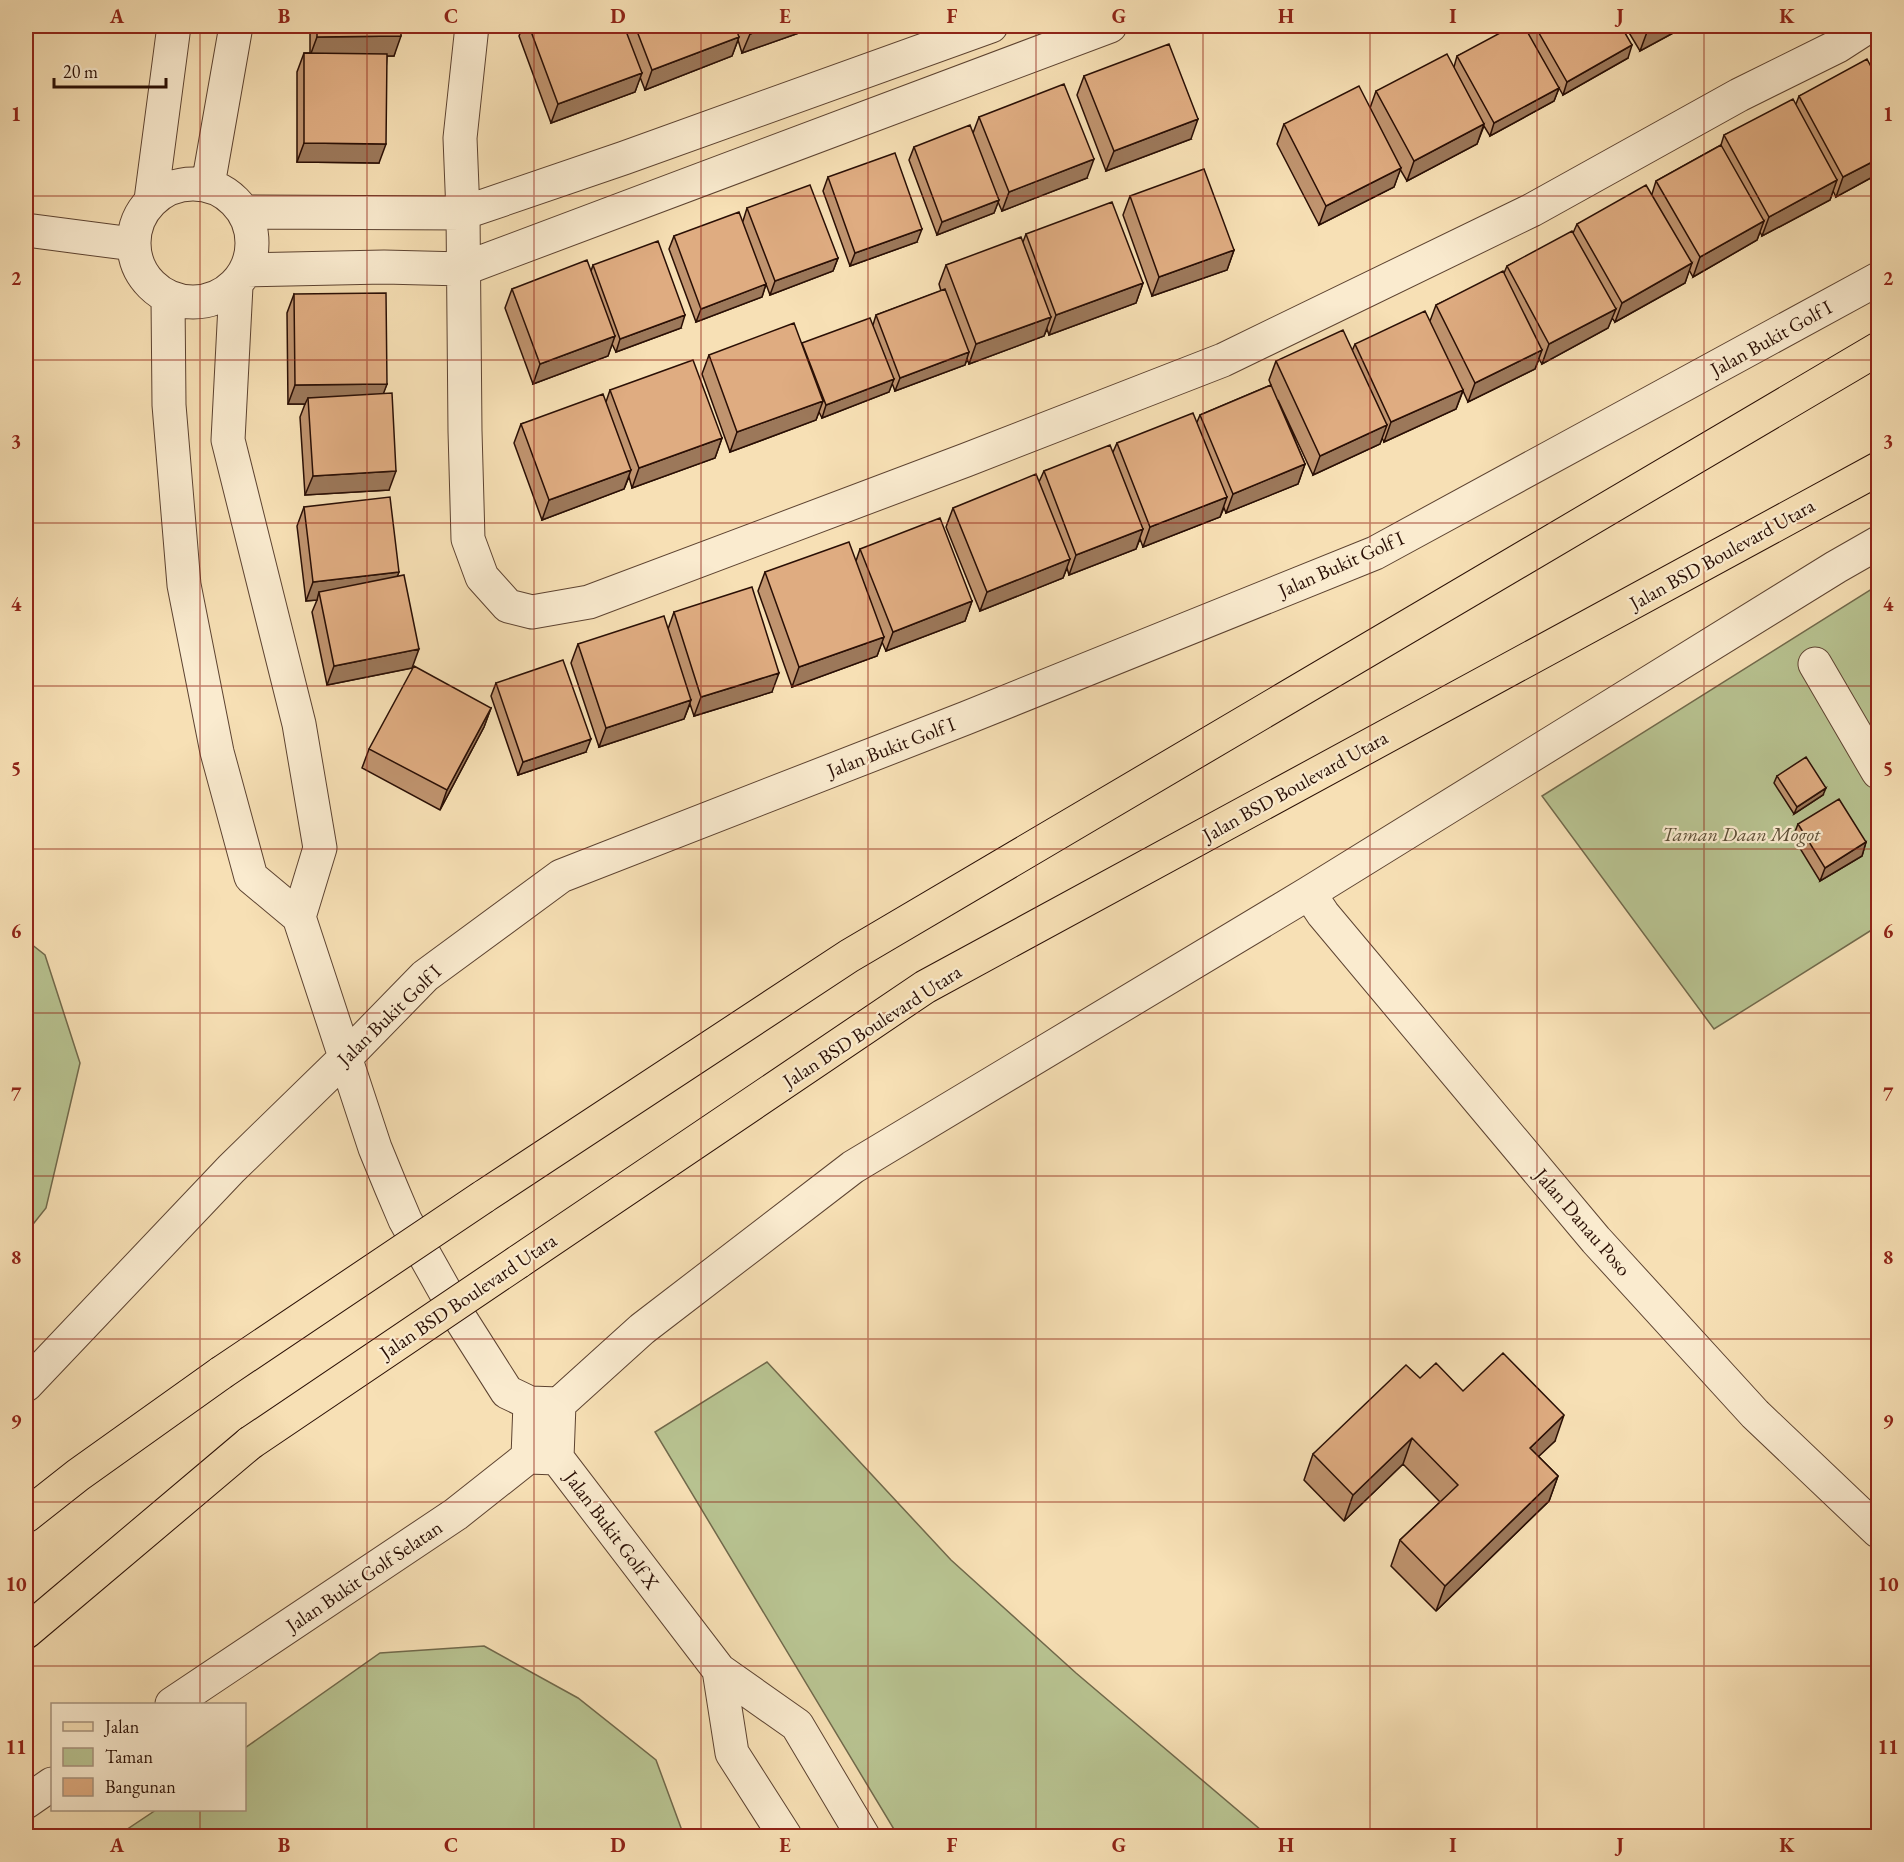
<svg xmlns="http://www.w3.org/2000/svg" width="1904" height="1862" font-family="'EB Garamond',serif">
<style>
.green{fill:#b8c391;stroke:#71694b;stroke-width:1.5}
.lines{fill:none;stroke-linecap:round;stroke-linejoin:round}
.minor-casing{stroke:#5d4331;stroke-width:35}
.major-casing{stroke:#2a0f05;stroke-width:35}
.minor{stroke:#faebcf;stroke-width:33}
.major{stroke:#f7e0b5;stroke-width:33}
.major-bridge-casing{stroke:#2a0f05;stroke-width:35;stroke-linecap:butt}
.major-bridge{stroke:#f7e0b5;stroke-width:33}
.wall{fill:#c0946f;stroke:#2a0f05;stroke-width:1.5}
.shaded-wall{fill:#9c785a;stroke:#2a0f05;stroke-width:1.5}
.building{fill:#dfac81;stroke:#2a0f05;stroke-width:1.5}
.grid{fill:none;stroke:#8f2418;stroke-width:1.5;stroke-opacity:0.55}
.labels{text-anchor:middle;stroke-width:4.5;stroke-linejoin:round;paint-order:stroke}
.street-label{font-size:20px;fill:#2a0f05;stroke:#faebcf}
.park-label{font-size:20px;font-style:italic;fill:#5c4e36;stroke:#faebcf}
.neatline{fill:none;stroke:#8f2418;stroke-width:2}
.grid-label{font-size:20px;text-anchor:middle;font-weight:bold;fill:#8f2418}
</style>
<rect width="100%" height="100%" fill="#f7e0b5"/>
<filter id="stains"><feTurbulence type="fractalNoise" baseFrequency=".00333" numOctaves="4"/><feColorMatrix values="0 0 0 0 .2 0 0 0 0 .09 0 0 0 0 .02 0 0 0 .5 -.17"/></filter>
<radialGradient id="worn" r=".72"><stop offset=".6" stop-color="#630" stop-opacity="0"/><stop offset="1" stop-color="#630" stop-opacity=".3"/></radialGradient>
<!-- green -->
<path class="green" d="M1878 585V926L1714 1029 1542 796Z
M26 940 45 955 80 1063 46 1208 26 1233Z
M767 1362 951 1560 1076 1673 1268 1836H898L655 1432Z
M484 1646 578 1698 656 1760 684 1836H117L156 1810H244L245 1748 380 1653Z"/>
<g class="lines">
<!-- minor casing -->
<g class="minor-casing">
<path id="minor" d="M472 26 460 138 463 213 465 431 468 539 482 577 508 606 532 612 589 602 966 460 1223 360 1532 210 1739 95 1838 46 1869 26
M134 243a59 59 0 1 1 118 0a59 59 0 1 1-118 0Z
M208 185 236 26
M151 200 174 26
M245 212 463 213 624 158 991 26
M26 230 133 244
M247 270 384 267 463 269 1110 26
M236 286 228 440 299 724 320 848 299 917
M168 298 169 405 184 585 217 752 251 877 299 917 375 1148 391 1187 405 1220 460 1318 507 1392 530 1403 559 1404
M1815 664 1878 772
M1309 893 1323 914 1596 1240 1755 1414 1878 1531
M26 1385 231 1169 346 1057 425 976 561 876 966 718 1375 553 1878 279
M559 1404 642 1329 853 1167 1309 893 1836 567 1878 543
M559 1404 557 1458 719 1670 797 1725 863 1836
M528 1457 530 1403
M719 1670 732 1753 785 1836
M172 1704 456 1514 528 1457 557 1458
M26 1802 52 1784"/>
</g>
<!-- major casing -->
<g class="major-casing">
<path id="major" d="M483 1197 849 956 1878 349
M518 1262 925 987 1878 469
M26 1516 78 1475 221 1373
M26 1632 250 1443"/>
</g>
<!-- minor -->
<use href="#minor" class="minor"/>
<!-- major -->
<use href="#major" class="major"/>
<!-- major-bridge casing -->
<g class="major-bridge-casing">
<path id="major-bridge" d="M221 1373 483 1197
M250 1443 518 1262"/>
</g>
<!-- major-bridge -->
<use href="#major-bridge" class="major-bridge"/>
</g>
<!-- wall -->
<path class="wall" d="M310 26H401L394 56H387L379 163 297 162V72L304 53H310Z
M523 26H816V27L742 53 738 40 732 56 645 90 640 77 635 92 551 123 519 36Z
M1525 26H1621L1628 58 1563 95 1559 88 1554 101 1490 136 1484 126 1477 144 1407 181 1400 169 1394 187 1319 225 1277 144 1284 124 1370 108 1376 91 1454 67 1457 56Z
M1625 26H1686L1640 51Z
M1878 52V174L1836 197 1833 191 1830 200 1762 236 1760 232 1757 240 1693 277 1689 270 1685 283 1615 322 1612 318 1608 328 1542 364 1539 359 1535 369 1468 402 1463 391 1456 409 1384 442 1382 438 1380 444 1313 475 1278 400 1305 464 1298 484 1226 513 1224 508 1220 517 1143 547 1140 539 1136 549 1069 575 1067 568 1063 578 980 611 946 527 953 508 1039 482 1044 471 1113 452 1117 443 1197 422 1200 415 1271 385 1269 380 1276 361 1352 351 1355 344 1430 321 1436 305 1504 273 1507 266 1573 233 1577 224 1652 194 1656 181 1721 145 1724 135 1796 104 1799 96 1871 66 1876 54Z
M1084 76 1191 139 1106 171 1077 95Z
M979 117 1087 178 1002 211 998 202 994 213 937 235 909 160 914 147 973 133Z
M828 177 917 242 850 266 823 191Z
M1130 196 1234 250 1227 270 1152 296 1123 215Z
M747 208 838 258 833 271 770 295 766 284 762 297 696 322 669 249 674 236 743 221Z
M1026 234 1143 283 1136 303 1049 335 1047 329 1044 336 969 364 967 359 965 365 895 391 892 383 889 392 822 418 819 412 816 420 730 452 702 374 709 355 802 344 873 325 876 315 941 291 939 284 946 265 1023 242Z
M593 265 681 328 616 352 612 344 608 356 533 384 505 308 512 289 591 271Z
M294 294 387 384 383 393 389 490 305 495 300 417 305 404H288L287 313Z
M610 390 722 438 715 458 632 488 629 477 624 489 542 520 514 443 521 424 606 402Z
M304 507 397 576 412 668 327 685 312 612 317 600 306 601 297 526Z
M860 549 972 601 965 621 886 651 882 642 877 656 792 687 758 591 765 572 856 561Z
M674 612 772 692 694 716 690 704 684 719 599 747 571 663 578 644 668 629Z
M496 683 586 752 518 775 491 696Z
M491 708 484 727 440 810 362 768 369 749Z
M1777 776 1823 795 1794 814 1774 783Z
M1798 824 1866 842 1862 856 1820 881 1793 837Z
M1420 1378 1463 1391 1555 1441 1538 1456 1558 1476 1549 1501 1436 1611 1391 1566 1400 1540 1440 1502 1403 1464 1344 1521 1304 1480 1313 1454Z"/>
<!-- shaded-wall -->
<path class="shaded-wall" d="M773 26H816V27L742 53 750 34Z
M1659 26H1686L1640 51 1647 32Z
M401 36 394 56H310L317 37Z
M739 37 732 56 645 90 652 70Z
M1632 45 1628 58 1563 95 1567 82Z
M642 73 635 92 551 123 558 104Z
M1559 88 1554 101 1490 136 1494 123Z
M1198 119 1191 139 1106 171 1114 151Z
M1484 124 1477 144 1407 181 1414 161Z
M304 143 386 144 379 163 297 162Z
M1094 159 1087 178 1002 211 1009 192Z
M1878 159V174L1836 197 1843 177Z
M1401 168 1394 187 1319 225 1326 206Z
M1837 180 1830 200 1762 236 1769 217Z
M999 200 994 213 937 235 942 222Z
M1764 221 1757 240 1693 277 1700 257Z
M922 229 917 242 850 266 855 253Z
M1234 250 1227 270 1152 296 1159 277Z
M838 258 833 271 770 295 775 281Z
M1692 263 1685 283 1615 322 1622 303Z
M1143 283 1136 303 1049 335 1056 315Z
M766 284 762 297 696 322 701 309Z
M1616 309 1608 328 1542 364 1549 344Z
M685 315 681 328 616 352 620 339Z
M1051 317 1044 336 969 364 976 344Z
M615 336 608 356 533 384 540 364Z
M1542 350 1535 369 1468 402 1475 383Z
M969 352 965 365 895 391 900 378Z
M894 379 889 392 822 418 826 405Z
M387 384 380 403 308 398 305 404H288L295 385Z
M1463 390 1456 409 1384 442 1391 422Z
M823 401 816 420 730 452 737 432Z
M1387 425 1380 444 1313 475 1320 456Z
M722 438 715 458 632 488 639 468Z
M1305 464 1298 484 1226 513 1233 494Z
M631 470 624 489 542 520 549 500Z
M396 471 389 490 305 495 313 476Z
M1227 497 1220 517 1143 547 1150 527Z
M1143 529 1136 549 1069 575 1076 555Z
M1070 559 1063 578 980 611 987 592Z
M399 572 392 591 319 592 317 600 306 601 313 582Z
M972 601 965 621 886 651 893 632Z
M884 637 877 656 792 687 799 667Z
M419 649 412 668 327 685 334 666Z
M779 673 772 692 694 716 701 697Z
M691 700 684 719 599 747 606 728Z
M491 708 484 727 440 810 447 790Z
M591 739 586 752 518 775 523 762Z
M1826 788 1823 795 1794 814 1797 807Z
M1866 842 1862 856 1820 881 1825 868Z
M1564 1415 1555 1441 1521 1473 1530 1448Z
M1412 1438 1403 1464 1344 1521 1353 1495Z
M1558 1476 1549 1501 1436 1611 1445 1586Z"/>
<!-- building -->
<path class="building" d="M317 26H401V36L317 37Z
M529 26H624L642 73 558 104Z
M635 26H735L739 37 652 70Z
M746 26H773L750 34Z
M1513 26H1524L1559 88 1494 123 1457 56Z
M1535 26H1621L1632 45 1567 82Z
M1643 26H1659L1647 32Z
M1169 44 1198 119 1114 151 1084 76Z
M304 53 387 54 386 144 304 143Z
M1447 54 1484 124 1414 161 1376 91Z
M1867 59 1878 80V159L1843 177 1799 96Z
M1064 84 1094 159 1009 192 979 117Z
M1359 86 1401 168 1326 206 1284 124Z
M1793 99 1837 180 1769 217 1724 135Z
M970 125 999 200 942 222 914 147Z
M1721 145 1764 221 1700 257 1656 181Z
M895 153 922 229 855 253 828 177Z
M1204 169 1234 250 1159 277 1130 196Z
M810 185 838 258 775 281 747 208Z
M1646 185 1692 263 1622 303 1577 224Z
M1112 202 1143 283 1056 315 1026 234Z
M739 212 766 284 701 309 674 236Z
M1572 231 1616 309 1549 344 1507 266Z
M1021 237 1051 317 976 344 946 265Z
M658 241 685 315 620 339 593 265Z
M587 260 615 336 540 364 512 289Z
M1503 271 1542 350 1475 383 1436 305Z
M945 289 969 352 900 378 876 315Z
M386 293 387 384 295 385 294 294Z
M1425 311 1463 390 1391 422 1355 344Z
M870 318 894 379 826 405 802 343Z
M794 323 823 401 737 432 709 355Z
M1343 330 1387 425 1320 456 1276 361Z
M693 360 722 438 639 468 610 390Z
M1271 385 1305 464 1233 494 1200 415Z
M392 393 396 471 313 476 308 398Z
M603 394 631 470 549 500 521 424Z
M1193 413 1227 497 1150 527 1117 443Z
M1110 445 1143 529 1076 555 1044 471Z
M1036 474 1070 559 987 592 953 508Z
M390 497 399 572 313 582 304 507Z
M940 518 972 601 893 632 860 549Z
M849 542 884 637 799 667 765 572Z
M404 575 419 649 334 666 319 592Z
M752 587 779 673 701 697 674 612Z
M664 616 691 700 606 728 578 644Z
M563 660 591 739 523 762 496 683Z
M414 666 491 708 447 790 369 749Z
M1806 757 1826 788 1797 807 1777 776Z
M1839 799 1866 842 1825 868 1798 824Z
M1503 1353 1564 1415 1530 1448 1558 1476 1445 1586 1400 1540 1458 1485 1412 1438 1353 1495 1313 1454 1406 1365 1420 1378 1436 1363 1463 1391Z"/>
<!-- grid -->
<path class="grid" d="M200 26V1704M367 26V1836M534 26V1836M701 26V1836M868 26V1836M1036 26V1836M1203 26V1836M1370 26V1836M1537 26V1836M1704 26V1836M26 196H1878M26 360H1878M26 523H1878M26 686H1878M26 849H1878M26 1013H1878M26 1176H1878M26 1339H1878M26 1502H1878M26 1666H1878M200 1810V1836"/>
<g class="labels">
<!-- street labels -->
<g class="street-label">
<text transform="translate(1771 338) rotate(-29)" y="7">Jalan Bukit Golf I</text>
<text transform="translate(1722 554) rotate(-29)" y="7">Jalan BSD Boulevard Utara</text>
<text transform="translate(1341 564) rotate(-24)" y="7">Jalan Bukit Golf I</text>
<text transform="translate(891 747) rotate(-21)" y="7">Jalan Bukit Golf I</text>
<text transform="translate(1295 786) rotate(-29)" y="7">Jalan BSD Boulevard Utara</text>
<text transform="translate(389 1015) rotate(-44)" y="7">Jalan Bukit Golf I</text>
<text transform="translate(872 1026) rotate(-33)" y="7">Jalan BSD Boulevard Utara</text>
<text transform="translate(1583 1222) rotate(49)" y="7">Jalan Danau Poso</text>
<text transform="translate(468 1296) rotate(-34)" y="7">Jalan BSD Boulevard Utara</text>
<text transform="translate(612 1530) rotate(53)" y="7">Jalan Bukit Golf X</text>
<text transform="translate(364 1576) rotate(-34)" y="7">Jalan Bukit Golf Selatan</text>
</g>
<!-- park labels -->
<g class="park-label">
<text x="1741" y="841">Taman Daan Mogot</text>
</g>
</g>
<!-- margin -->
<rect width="1904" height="1862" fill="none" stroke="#f7e0b5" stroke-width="66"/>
<!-- legend -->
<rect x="51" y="1703" width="195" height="108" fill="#faebcf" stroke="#a7937e" stroke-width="1.5"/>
<rect x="63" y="1722" width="30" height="9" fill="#f7e0b5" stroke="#a7937e" stroke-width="1.5"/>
<text x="105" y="1733" font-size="18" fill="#2a0f05">Jalan</text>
<rect x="63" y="1748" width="30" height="18" fill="#b8c391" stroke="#a7937e" stroke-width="1.5"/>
<text x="105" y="1763" font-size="18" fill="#2a0f05">Taman</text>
<rect x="63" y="1778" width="30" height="18" fill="#dfac81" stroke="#a7937e" stroke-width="1.5"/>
<text x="105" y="1793" font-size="18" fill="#2a0f05">Bangunan</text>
<!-- scale -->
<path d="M54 78v9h112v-9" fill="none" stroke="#2a0f05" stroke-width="3"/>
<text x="63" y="78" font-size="18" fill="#2a0f05" stroke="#faebcf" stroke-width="4.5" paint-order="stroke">20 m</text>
<rect x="33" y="33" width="1838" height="1796" class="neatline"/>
<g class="grid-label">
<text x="117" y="23">A</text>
<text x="284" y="23">B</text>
<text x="451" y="23">C</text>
<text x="618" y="23">D</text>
<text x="785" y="23">E</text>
<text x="952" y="23">F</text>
<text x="1119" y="23">G</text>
<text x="1286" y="23">H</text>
<text x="1453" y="23">I</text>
<text x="1620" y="23">J</text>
<text x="1787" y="23">K</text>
<text x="16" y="121">1</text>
<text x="1888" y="121">1</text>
<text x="16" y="285">2</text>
<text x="1888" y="285">2</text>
<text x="16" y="448">3</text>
<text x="1888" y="448">3</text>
<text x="16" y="611">4</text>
<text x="1888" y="611">4</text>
<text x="16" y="775">5</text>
<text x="1888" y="775">5</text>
<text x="16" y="938">6</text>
<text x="1888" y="938">6</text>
<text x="16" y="1101">7</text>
<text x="1888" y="1101">7</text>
<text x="16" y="1264">8</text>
<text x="1888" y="1264">8</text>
<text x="16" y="1428">9</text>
<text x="1888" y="1428">9</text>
<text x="16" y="1591">10</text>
<text x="1888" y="1591">10</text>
<text x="16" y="1754">11</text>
<text x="1888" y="1754">11</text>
<text x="117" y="1852">A</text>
<text x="284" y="1852">B</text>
<text x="451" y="1852">C</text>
<text x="618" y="1852">D</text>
<text x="785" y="1852">E</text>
<text x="952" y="1852">F</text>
<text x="1119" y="1852">G</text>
<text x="1286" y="1852">H</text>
<text x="1453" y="1852">I</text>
<text x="1620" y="1852">J</text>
<text x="1787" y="1852">K</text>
</g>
<rect width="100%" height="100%" filter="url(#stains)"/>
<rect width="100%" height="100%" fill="url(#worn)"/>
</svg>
